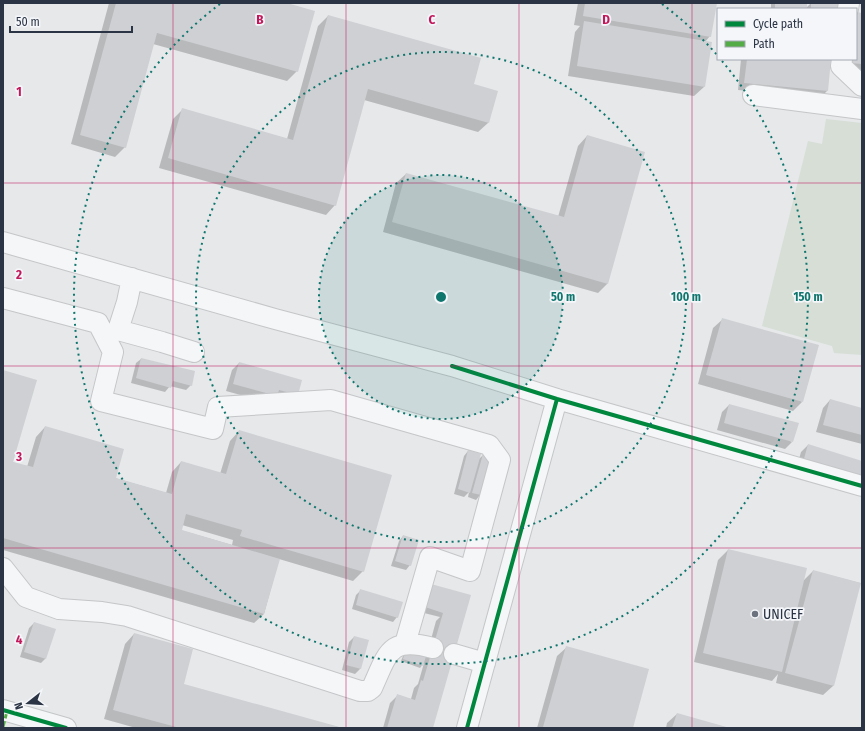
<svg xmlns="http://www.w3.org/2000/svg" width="865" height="731" font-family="'Fira Sans Condensed',sans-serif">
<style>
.green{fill:#d6ded6}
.shadow{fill:#0003;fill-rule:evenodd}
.building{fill:#ced0d3}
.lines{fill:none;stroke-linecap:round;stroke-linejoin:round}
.minor-casing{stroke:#c4c6c8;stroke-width:22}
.minor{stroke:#f5f6f7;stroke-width:20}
.quiet{stroke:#54ac47;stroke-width:3;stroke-dasharray:6 3;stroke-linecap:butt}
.cycleway-casing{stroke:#f4f6f9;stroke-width:6}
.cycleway{stroke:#00873e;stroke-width:4}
.grid{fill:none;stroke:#c2185b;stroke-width:1;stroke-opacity:0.55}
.ring{fill:none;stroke:#0f766e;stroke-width:2;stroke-dasharray:2 4}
.poi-dot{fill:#6c737f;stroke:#f4f6f9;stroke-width:1.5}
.labels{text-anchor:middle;stroke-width:3.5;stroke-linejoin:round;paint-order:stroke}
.poi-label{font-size:14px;fill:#2b3445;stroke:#f4f6f9;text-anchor:start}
.grid-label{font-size:13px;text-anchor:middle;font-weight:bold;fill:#c2185b;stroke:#f4f6f9;stroke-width:3.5;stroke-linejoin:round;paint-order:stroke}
.centre{fill:#0f766e;stroke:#f4f6f9;stroke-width:2}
.ring-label{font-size:12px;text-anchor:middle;font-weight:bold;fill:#0f766e;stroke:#f4f6f9;stroke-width:3.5;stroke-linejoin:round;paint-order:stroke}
</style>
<rect width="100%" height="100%" fill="#e6e8ea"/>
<!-- green -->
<path class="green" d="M826 119 862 123V355L834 353 832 346 762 326 808 141 822 144Z"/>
<!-- shadow -->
<path class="shadow" d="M109 3H283L297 71 287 81 153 44 125 147 115 157 71 144Z
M578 3H716L710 36 705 42 704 87 694 96 568 76 575 32 580 26 574 25Z
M771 3H806V8L811 3 837 5V9H771Z
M862 14V71L842 70 856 59Z
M328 16 473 85 497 92 488 123 478 132 364 100 335 205 326 215 159 168 173 119 182 110 287 139 318 26Z
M741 59H830L827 91 820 98 738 90Z
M587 136 608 283 598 293 383 232 396 183 406 174 558 217 578 146Z
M723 319 802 402 793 411 698 384 713 328Z
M141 359 191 385 186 390 170 386 165 392 131 383 136 363Z
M239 363 297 394 269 403 226 391 232 370Z
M3 371 12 462 27 467 36 437 45 427 115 478 166 493 172 472 181 462 220 474 230 441 239 431 363 571 353 581 279 559 264 614 254 623 3 550ZM182 525 233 540 232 545 180 530Z
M830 400 862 409V444L816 432 823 408Z
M729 405 792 442 785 449 717 430 722 412Z
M808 445 862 462 795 473 801 452Z
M468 451 478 460 483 455 480 495 476 500 468 497 469 492 464 497 454 494 464 456Z
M403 536 410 565 406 570 391 566 399 541Z
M728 550 803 581 813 571 860 583 833 686 823 695 776 683 778 674 772 681 694 662 718 560Z
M361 590 397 617 393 622 352 609 356 595Z
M427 590 470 596 432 728H383L390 703 397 696 411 699 414 688 418 684 424 663 420 668 401 661 406 649 427 654 436 621 440 617 420 612Z
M34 623 54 630 45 659 41 663 20 657 29 628Z
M134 634 182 685 341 728H136L104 719 125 644Z
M354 637 367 641 360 669 355 674 342 670 349 642Z
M567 647 648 670 632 728H537L557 656Z
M677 714 728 728H666L667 723Z"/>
<!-- building -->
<path class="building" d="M116 3H287L315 11 298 72 157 33 126 148 80 135Z
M585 3H717L711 37 583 16Z
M775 3H807V9H775Z
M811 3 838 4V9H811Z
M856 12 862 13V64L849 63V59H856Z
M328 15 481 58 474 84 498 91 489 123 368 89 336 206 168 158 182 108 293 140Z
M584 21 712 42 705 87 577 66Z
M747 59H831L828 91 744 83Z
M587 135 645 152 608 284 392 222 406 173 564 217Z
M722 318 819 345 803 402 706 375Z
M141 358 195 371 192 386 173 381 171 388 136 378Z
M239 362 302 380 298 395 279 390 277 396 233 384Z
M3 370 37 380 13 462 33 467 45 426 124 449 116 478 172 494 181 461 226 474 239 430 392 475 364 572 240 536 242 530 186 514 182 530 280 559 264 614 3 538Z
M830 399 862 408V435L823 425Z
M729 404 799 423 793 442 724 423Z
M808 444 862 461V484L802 466Z
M468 450 481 454 470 493 458 489Z
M483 454 492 457 481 495 472 493Z
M403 535 419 540 411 566 395 561Z
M728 549 807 568 782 672 703 653Z
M813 570 861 583 834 686 785 673Z
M431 584 471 595 433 728H387L397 694 415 700 421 680 423 681 443 613 425 607Z
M360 589 403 602 398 618 356 605Z
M34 622 56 629 46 659 24 652Z
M134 633 193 649 184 684 343 728H180L113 710Z
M354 636 369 640 361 669 346 665Z
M407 646 427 653 423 666 403 659Z
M566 646 649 669 633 728 543 727Z
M677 713 730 728H672Z"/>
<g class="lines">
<!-- minor casing -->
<g class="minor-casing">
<path id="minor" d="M848 9 849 3
M842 59 841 66 862 86
M753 95 862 109
M3 242 275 319 452 366 557 399 862 486
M132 278 127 302 118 330 162 342 194 352
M3 298 98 323 113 352 101 401 213 429 218 407 331 400 489 445 500 460 470 571 430 557 405 644
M3 568 26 597 59 609 102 612 127 616 360 691H368L372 688C388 653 389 636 433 648
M454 654 485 663
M3 710 66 728
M467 728 557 399"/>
</g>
<!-- minor -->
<use href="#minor" class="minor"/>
<!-- quiet -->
<path class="quiet" d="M3 727 7 711"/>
<!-- cycleway casing -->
<g class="cycleway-casing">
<path id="cycleway" d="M452 366 557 399 862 486
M3 710 66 728
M467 728 557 399"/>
</g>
<!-- cycleway -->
<use href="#cycleway" class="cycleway"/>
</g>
<!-- grid -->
<path class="grid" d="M173 3V728M346 3V728M519 3V728M692 3V728M3 183H862M3 366H862M3 548H862"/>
<!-- distance rings -->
<circle cx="441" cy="297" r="122" fill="#0f766e" fill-opacity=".12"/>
<g class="ring">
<circle cx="441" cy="297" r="122"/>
<circle cx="441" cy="297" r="245"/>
<path d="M662 4A367 367 0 0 1 718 56M722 61A367 367 0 1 1 220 4"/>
</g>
<!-- markers -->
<circle class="poi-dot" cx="755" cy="614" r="4"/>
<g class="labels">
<!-- poi labels -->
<g class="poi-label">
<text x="763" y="619">UNICEF</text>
</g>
</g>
<g class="grid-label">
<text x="260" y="24">B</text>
<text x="432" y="24">C</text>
<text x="606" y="24">D</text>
<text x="19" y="96">1</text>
<text x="19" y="279">2</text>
<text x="19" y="461">3</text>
<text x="19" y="644">4</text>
</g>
<circle cx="441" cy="297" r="6" class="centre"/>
<g class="ring-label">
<text x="563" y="301">50 m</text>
<text x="686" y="301">100 m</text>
<text x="808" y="301">150 m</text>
</g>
<!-- border -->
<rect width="865" height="731" fill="none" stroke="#2b3445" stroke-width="8"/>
<!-- legend -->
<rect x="717" y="8" width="140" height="52" fill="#f4f6f9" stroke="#a4a8b1"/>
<rect x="725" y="21" width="20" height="6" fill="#00873e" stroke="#a4a8b1"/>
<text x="753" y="28" font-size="12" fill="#2b3445">Cycle path</text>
<rect x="725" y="41" width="20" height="6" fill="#54ac47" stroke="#a4a8b1"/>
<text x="753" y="48" font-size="12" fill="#2b3445">Path</text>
<!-- north arrow -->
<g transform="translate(28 703) rotate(253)" stroke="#f4f6f9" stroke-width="3" paint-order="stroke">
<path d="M0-3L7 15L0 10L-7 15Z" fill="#2b3445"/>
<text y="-6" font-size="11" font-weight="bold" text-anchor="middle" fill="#2b3445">N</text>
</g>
<!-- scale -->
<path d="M10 26v6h122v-6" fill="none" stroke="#2b3445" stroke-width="2"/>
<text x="16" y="26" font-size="12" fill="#2b3445" stroke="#f4f6f9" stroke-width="3" paint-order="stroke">50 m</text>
</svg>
